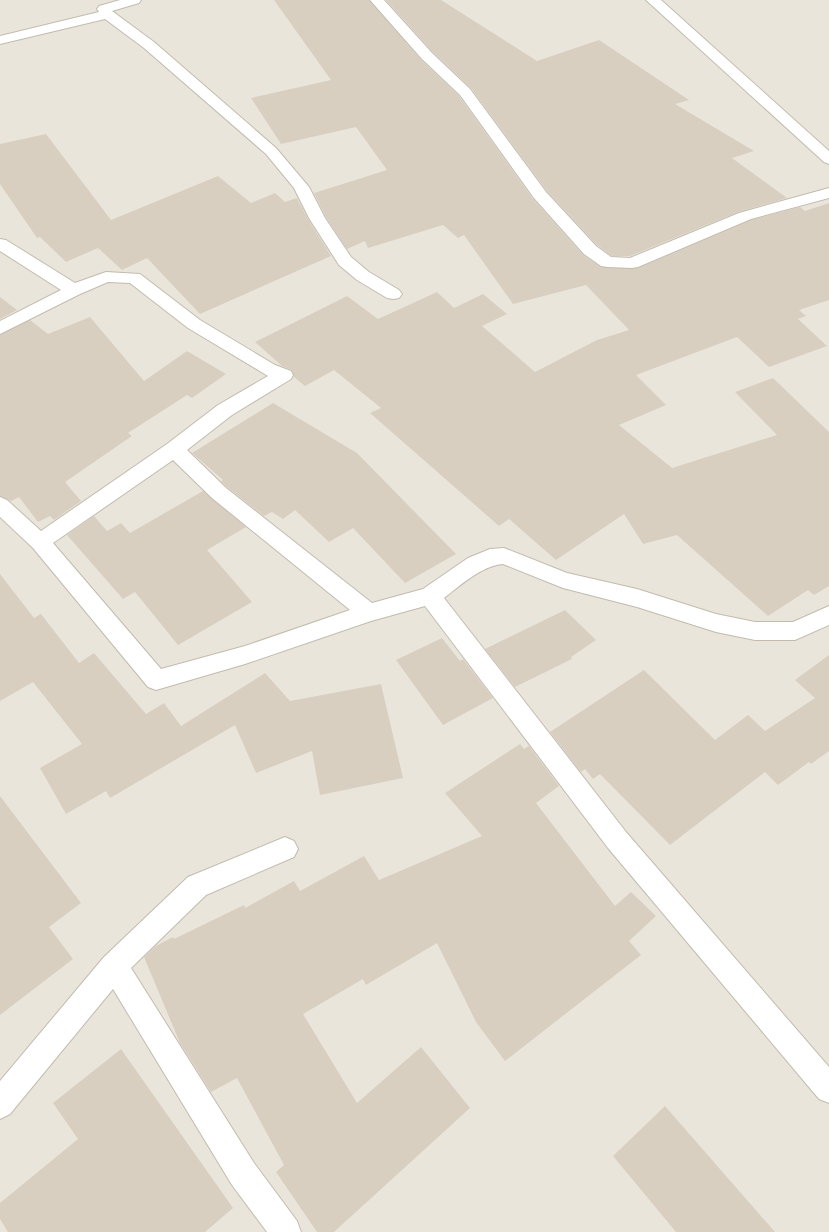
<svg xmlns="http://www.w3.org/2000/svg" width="829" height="1232" font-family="'Nunito Sans',sans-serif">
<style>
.residential{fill:#eae5da}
.building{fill:#d8cfc1}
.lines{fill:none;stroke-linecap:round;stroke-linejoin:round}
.minor-casing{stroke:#c2bbae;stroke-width:2}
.minor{fill:#fff;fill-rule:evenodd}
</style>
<rect width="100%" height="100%" fill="#f6f3ec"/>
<!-- residential -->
<path class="residential" d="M0 0H829V1232H0Z"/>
<!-- building -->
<path class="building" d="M274 0H369L421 60 459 96 533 199 583 255 601 267 638 268 751 220 800 207 805 211 829 203V300L799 310 806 316 798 319 827 346 769 367 737 337 636 375 666 405 619 425 672 468 777 435 735 392 773 378 829 432V586L814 595 808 590 768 616 677 535 643 544 624 514 556 560 509 519 499 526 370 413 381 408 334 370 305 386 294 377 292 370 282 366 255 342 347 296 378 319 437 292 454 308 483 294 507 314 482 326 535 372 597 340 629 330 586 285 513 304 464 235 458 238 443 225 368 248 365 241 347 249 326 217 314 193 387 170 356 127 281 144 251 98 331 80Z
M386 0H441L537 61 599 40 689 100 675 104 754 151 732 158 787 198 738 212 630 256H612L597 245 547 191 471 88 433 52Z
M46 134 111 220 218 176 251 203 275 193 285 202 297 198 308 219 331 256 200 314 147 258 122 270 98 248 66 262 40 237 37 238 0 184V144Z
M0 297 17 310 0 319Z
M90 317 144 381 187 351 226 374 192 398 187 395 128 433 132 436 65 482 81 501 54 520 50 516 38 522 19 497 11 501 0 496V335L30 320 48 334Z
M273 403 357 453 456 554 405 583 353 528 329 542 295 510 283 519 272 512 264 516 227 487 221 481 223 480 192 453Z
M203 491 246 527 207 550 252 602 178 645 135 592 123 599 67 535 94 516 107 531 121 523 130 533Z
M0 574 34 618 41 614 79 663 94 653 146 714 164 703 181 726 265 673 290 701 381 684 403 778 320 795 312 751 256 773 235 725 110 798 106 791 66 814 40 768 82 744 33 682 0 701Z
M565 610 596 640 571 657 572 659 515 687 485 649Z
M442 638 460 661 463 659 493 698 443 725 396 660Z
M829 655V751L811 764 809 762 778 785 765 772 670 845 600 774 593 779 585 769 581 772 550 732 644 670 715 740 748 715 765 731 815 698 795 680Z
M520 744 524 749 529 746 559 786 536 803 615 906 631 892 656 916 629 941 641 955 505 1061 476 1022 437 943 366 985 363 979 303 1014 357 1103 421 1047 470 1108 334 1232H317L276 1172 284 1165 237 1078 211 1092 180 1043 144 957 156 946 173 937 174 939 244 905 245 908 294 881 300 891 364 856 379 880 482 836 445 793Z
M0 796 81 903 49 927 73 959 0 1015Z
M121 1049 233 1208 205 1232H8L0 1219V1203L78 1139 53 1103Z
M665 1106 775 1232H676L613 1156Z"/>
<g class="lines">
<!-- minor casing -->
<g class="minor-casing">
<path id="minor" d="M120 0H141L139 3 112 11 154 42 276 148 309 187 325 218 351 257 369 272 399 290 402 294 399 298 393 299 387 298 357 280 339 265 309 218 294 188 266 154 144 48 105 19 0 44V36L99 12 97 9 99 6Z
M370 0H384L432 53 470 89 546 192 596 246 611 257 630 258 739 213 829 188V198L751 219 638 267 632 268 607 267 601 266 584 254 534 198 460 95 422 59Z
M646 0H661L829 151V164L824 162Z
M0 239 6 240 75 283 106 272 140 274 200 320 275 365 291 371 293 375 291 379 232 415 187 450 226 488 372 603 423 589 468 558 490 549 504 548 567 573 637 589 716 614 755 622H793L829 606V625L795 640H755L716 632 637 607 563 588 503 564C481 566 461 585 444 598L626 832 829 1067V1103L819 1099 608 848 425 606 371 621 245 664 156 690 148 687 33 548 0 517V497L7 500 41 531 167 444 218 405 268 376 188 328 130 283 108 282 80 294 0 334V321L61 290 0 251ZM173 460 212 498 350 610 245 646 161 669 53 543Z
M285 837 294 841 298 849 294 857 206 895 131 968 254 1163 297 1221 301 1232H267L232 1185 113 989 10 1114 0 1119V1081L104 957 188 877Z"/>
</g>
<!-- minor -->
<use href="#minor" class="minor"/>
</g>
</svg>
